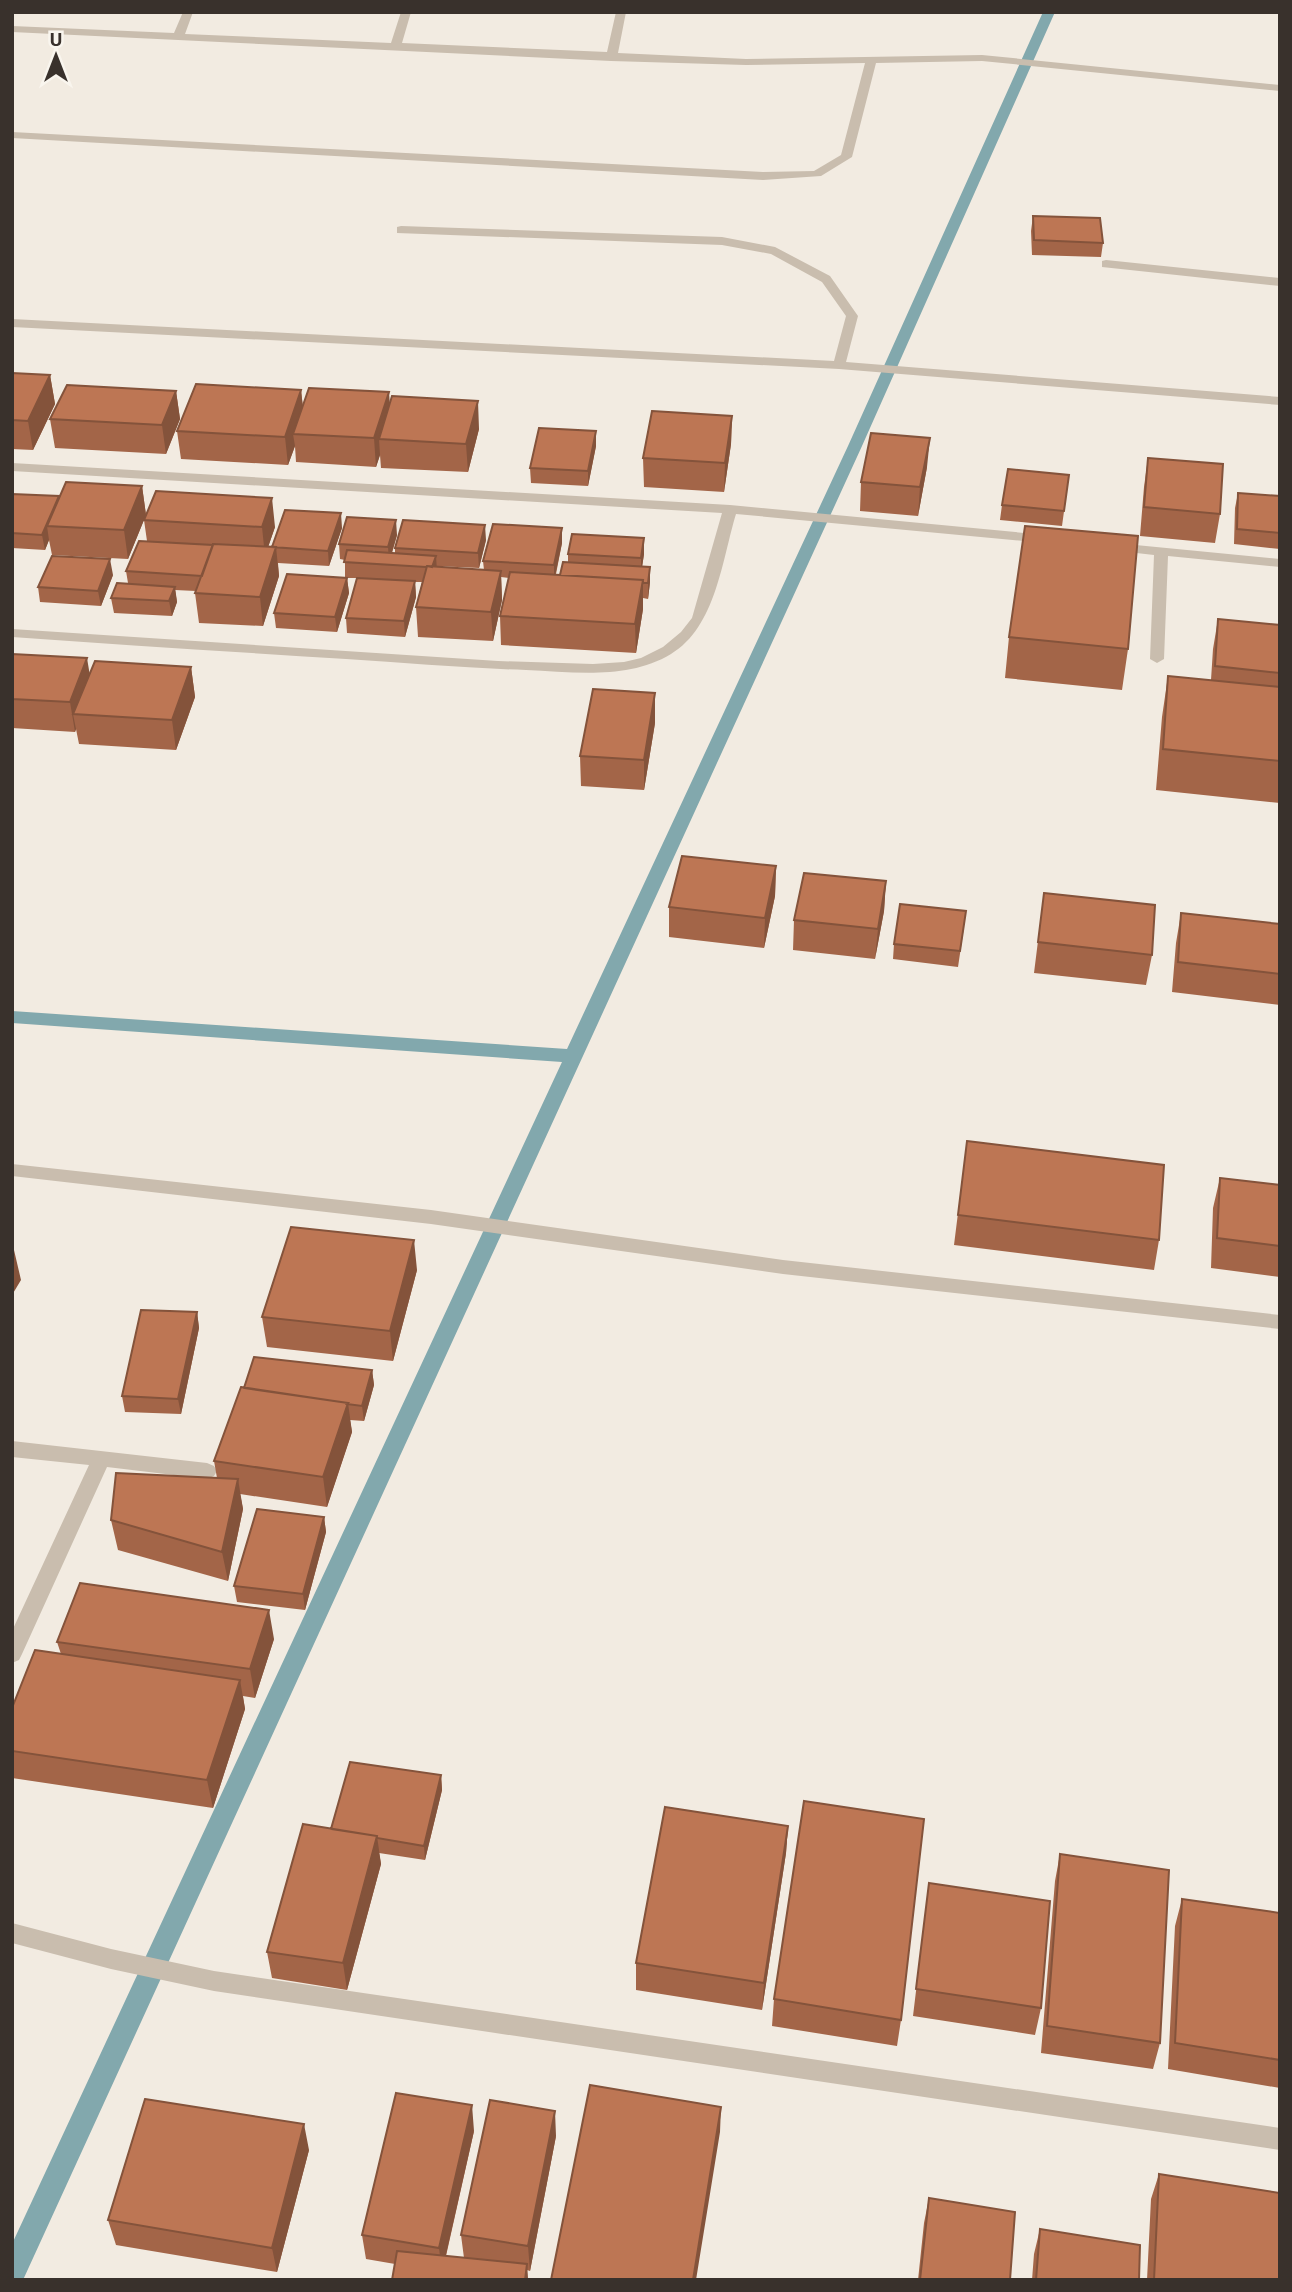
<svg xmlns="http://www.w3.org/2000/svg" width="1292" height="2292" font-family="Roboto,sans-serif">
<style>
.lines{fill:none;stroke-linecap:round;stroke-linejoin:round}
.stream{fill:#82a8ad;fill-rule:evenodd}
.street{fill:#c9bdae;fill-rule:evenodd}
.wall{fill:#a36548}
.shaded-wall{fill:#84533b}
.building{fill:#bd7654;stroke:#84533b;stroke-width:2}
</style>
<rect width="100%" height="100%" fill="#f2ebe1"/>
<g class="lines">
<!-- stream -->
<path class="stream" d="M1043 12H1055L862 446 23 2280H12V2244L562 1062 12 1023V1011L567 1049 848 446Z"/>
<!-- street -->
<path class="street" d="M183 12H193L185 34 391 43 401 12H411L402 43 607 52 616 12H626L618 53 746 59 982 55 1280 85V91L982 61 876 63 852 157 821 176 763 180 12 138V132L763 172 814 171 841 155 865 63 746 65 611 61 12 32V26L174 33Z
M401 226 722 237 775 247 830 276 858 316 846 362 1280 397V405L839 369 12 327V319L834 361 846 316 822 282 771 254 722 245 397 233V227Z
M1106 260 1280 278V286L1102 267V261Z
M12 463 730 505 1046 535 1053 539 1046 543 736 514C722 560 716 627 671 654 628 680 574 672 526 670 466 668 406 663 346 659 235 652 123 645 12 637V629L498 661 593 664 624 662 641 658 663 647 681 632 692 618 722 513 12 471Z
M1115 543 1280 559V567L1168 556 1164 659 1157 663 1150 659 1154 555 1110 550 1108 547Z
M12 1164 431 1210 783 1260 1280 1315V1329L783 1274 431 1224 12 1176Z
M12 1441 207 1463 214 1466 217 1471 214 1476 207 1479 107 1467 22 1654 19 1660 12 1663V1631L89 1465 12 1457Z
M12 1923 111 1949 214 1971 1280 2128V2150L214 1991 111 1969 12 1943Z"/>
</g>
<!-- wall -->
<path class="wall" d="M1033 216 1103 243 1101 257 1032 255 1031 231Z
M12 373 50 375 55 404 33 450 12 449Z
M301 390 303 407 389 404 479 429 468 472 381 468 380 455 376 467 296 462 295 446 288 465 181 459 177 431Z
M176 391 180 419 166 454 55 448 50 419Z
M732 416 731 444 724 492 644 487 643 458Z
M596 431V446L588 486 531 483 530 468Z
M1148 458 1220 514 1215 543 1140 536 1144 487Z
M927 467 918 516 860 511 861 482Z
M1069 475 1062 526 1000 520 1002 505Z
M142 486 146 515 128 559 52 555 49 540 45 550 12 548V494L59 498Z
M1238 493 1280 496V549L1234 544 1235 508Z
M144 520 275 527 268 547H272L342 528 329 566 278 563 279 576 263 626 199 623 195 593 196 591 175 590 177 602 172 616 114 613 111 598 128 583 126 571 147 541Z
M397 535 392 553H395V548L486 540 479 568 436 566V567L484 570 483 561 562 543 556 574 560 575 568 562V554H644L642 567H650V582L648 599 643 598V609L636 653 501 645 500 616 509 578 501 577 502 600 493 641 418 637 416 607 422 582H415L416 597 405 637 347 633 346 618 357 578H345V560L340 559 339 544Z
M113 575 101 606 40 602 38 587Z
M347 578 349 593 337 632 276 628 274 613Z
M1218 619 1280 625V803L1156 790 1162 717 1168 676 1211 680 1213 649Z
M1009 637 1128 649 1122 690 1005 678Z
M12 654 90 673 191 667 195 697 176 750 79 744 76 729 75 732 12 728Z
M655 723 644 790 581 786 580 756Z
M776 866 775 896 764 948 669 937V907Z
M886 881 884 911 875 959 793 950 794 920Z
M1044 893 1152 955 1146 985 1034 973Z
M1181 913 1280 924V1005L1172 992 1176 943Z
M964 927 958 967 893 959 894 944Z
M967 1141 1159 1240 1154 1270 954 1245Z
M1220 1178 1280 1185V1277L1211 1268 1213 1208Z
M417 1270 393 1361 267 1347 262 1317Z
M197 1312 199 1328 181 1414 125 1412 122 1396Z
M372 1370 374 1385 364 1421 350 1420 352 1432 327 1507 240 1494 243 1509 228 1581 118 1550 111 1520 217 1478 214 1461 244 1388Z
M324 1517 326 1532 305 1610 237 1602 234 1586Z
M274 1639 255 1698 243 1696 245 1709 213 1808 12 1778V1708L61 1654 57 1642Z
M441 1775 442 1790 425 1860 379 1853 381 1864 347 1990 272 1978 267 1952 331 1829Z
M788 1826 786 1853 762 2010 636 1990V1963Z
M1060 1854 1160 2043 1153 2069 1041 2053 1055 1881Z
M929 1883 1041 2008 1035 2035 913 2016Z
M1182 1899 1280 1913V2088L1168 2069 1175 1926Z
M774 1999 901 2020 897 2046 772 2026Z
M474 2131 446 2256 464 2258 461 2235 556 2136 530 2271 527 2270 528 2280H392L395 2264 366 2259 362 2235Z
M309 2150 277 2272 116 2245 108 2220Z
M1159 2174 1280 2280H1147L1151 2199Z
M929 2198 1010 2280H918L924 2223Z
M1040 2229 1139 2280H1032L1034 2254Z"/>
<!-- shaded-wall -->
<path class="shaded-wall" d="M50 375 55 404 33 450 28 421Z
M301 390 304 419 293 434 295 446 288 465 285 437Z
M176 391 180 419 166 454 162 425Z
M389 392 391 421 379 439 380 455 376 467 374 438Z
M478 401 479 429 468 472 466 444Z
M732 416 731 444 724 492 725 463Z
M596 431V446L588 486V471Z
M930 438 927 467 918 516 920 487Z
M142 486 146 515 128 559 124 530Z
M59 496 47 526 49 540 45 550 42 535Z
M272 498 275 527 265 556 262 527Z
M341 513 342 528 329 566 328 551Z
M396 520 397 535 389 562 388 547Z
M485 525 486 540 479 568 478 553Z
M562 528V543L554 581V565Z
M644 538V554L641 574V558Z
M276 547 279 576 263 626 260 597Z
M436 556 437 571 432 568Z
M110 559 113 575 101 606 98 591Z
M650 567V582L648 599V583Z
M501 571 502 600 493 641 491 612Z
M347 578 349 593 337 632 335 617Z
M643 580V609L636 653 635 624Z
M415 581 416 597 405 637 404 621Z
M175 587 177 602 172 616 169 601Z
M87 658 92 688 73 714 76 729 75 732 70 702Z
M191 667 195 697 176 750 172 720Z
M655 693V723L644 790V760Z
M776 866 775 896 764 948 765 918Z
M886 881 884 911 875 959 878 929Z
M414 1240 417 1270 393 1361 390 1331Z
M14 1250 21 1280 12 1295V1253Z
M197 1312 199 1328 181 1414 178 1399Z
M372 1370 374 1385 364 1421 362 1406Z
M348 1403 352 1432 327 1507 323 1477Z
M238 1479 243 1509 228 1581 222 1552Z
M324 1517 326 1532 305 1610 303 1594Z
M269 1610 274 1639 255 1698 250 1669Z
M240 1680 245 1709 213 1808 207 1780Z
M441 1775 442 1790 425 1860 424 1846Z
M788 1826 786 1853 762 2010 764 1983Z
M377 1836 381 1864 347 1990 343 1963Z
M472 2105 474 2131 442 2272 439 2248Z
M721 2107 720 2132 696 2280H693Z
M555 2111 556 2136 530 2271 528 2246Z
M304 2124 309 2150 277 2272 272 2248Z
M527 2264 528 2280H525Z"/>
<!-- building -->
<path class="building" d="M1033 216 1100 218 1103 243 1034 240Z
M12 373 50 375 28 421 12 420Z
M196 384 301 390 285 437 177 431Z
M67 385 176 391 162 425 50 419Z
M309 388 389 392 374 438 293 434Z
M392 396 478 401 466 444 379 439Z
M652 411 732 416 725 463 643 458Z
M539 428 596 431 588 471 530 468Z
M871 433 930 438 920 487 861 482Z
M1148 458 1223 464 1220 514 1144 507Z
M1008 469 1069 475 1064 511 1002 505Z
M66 482 142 486 124 530 47 526Z
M156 491 272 498 262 527 144 520Z
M1238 493 1280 496V533L1237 529Z
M12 494 59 496 42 535 12 533Z
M285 510 341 513 328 551 272 547Z
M347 517 396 520 388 547 339 544Z
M403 520 485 525 478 553 395 548Z
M493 524 562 528 554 565 483 561Z
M1025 526 1138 536 1128 649 1009 637Z
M572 534 644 538 641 558 568 554Z
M139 541 213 545 202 576 126 571Z
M213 544 276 547 260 597 195 593Z
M347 550 436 556 432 567 427 566 426 567 344 562Z
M52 556 110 559 98 591 38 587Z
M563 562 650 567 648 583H643V580L560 575Z
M427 566 501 571 491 612 416 607Z
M510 572 643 580 635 624 500 616Z
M287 574 347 578 335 617 274 613Z
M357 578 415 581 404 621 346 618Z
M117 583 175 587 169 601 111 598Z
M1218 619 1280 625V673L1215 666Z
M12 654 87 658 70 702 12 699Z
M95 661 191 667 172 720 73 714Z
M1168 676 1280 687V761L1163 749Z
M593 689 655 693 644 760 580 756Z
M682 856 776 866 765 918 669 907Z
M804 873 886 881 878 929 794 920Z
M1044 893 1155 905 1152 955 1038 942Z
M900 904 966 911 960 951 894 944Z
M1181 913 1280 924V974L1178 962Z
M967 1141 1164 1165 1159 1240 958 1215Z
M1220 1178 1280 1185V1246L1217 1238Z
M291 1227 414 1240 390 1331 262 1317Z
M141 1310 197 1312 178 1399 122 1396Z
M254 1357 372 1370 362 1406 347 1404 348 1403 244 1388Z
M241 1387 348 1403 323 1477 214 1461Z
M116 1473 238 1479 222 1552 111 1520Z
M257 1509 324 1517 303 1594 234 1586Z
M80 1583 269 1610 250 1669 57 1642Z
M35 1650 240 1680 207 1780 12 1751V1708Z
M350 1762 441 1775 424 1846 377 1838V1836L331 1829Z
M804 1801 924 1819 901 2020 774 1999Z
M665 1807 788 1826 764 1983 636 1963Z
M303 1824 377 1836 343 1963 267 1952Z
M1060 1854 1169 1870 1160 2043 1047 2026Z
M929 1883 1050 1901 1041 2008 916 1989Z
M1182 1899 1280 1913V2060L1175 2043Z
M590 2085 721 2107 693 2280H551Z
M396 2093 472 2105 439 2248 362 2235Z
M145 2099 304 2124 272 2248 108 2220Z
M490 2100 555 2111 528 2246 461 2235Z
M1159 2174 1280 2193V2280H1154Z
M929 2198 1015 2212 1010 2280H920Z
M1040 2229 1140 2245 1139 2280H1036Z
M397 2251 527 2264 525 2280H392Z"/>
<!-- border -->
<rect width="1292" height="2292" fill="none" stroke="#39312c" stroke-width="28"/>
<!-- north arrow -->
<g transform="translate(56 56)" stroke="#f9f5ee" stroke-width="5" paint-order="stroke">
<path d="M0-5L12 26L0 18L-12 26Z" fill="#39312c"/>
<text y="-10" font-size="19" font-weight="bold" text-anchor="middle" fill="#39312c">U</text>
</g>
</svg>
